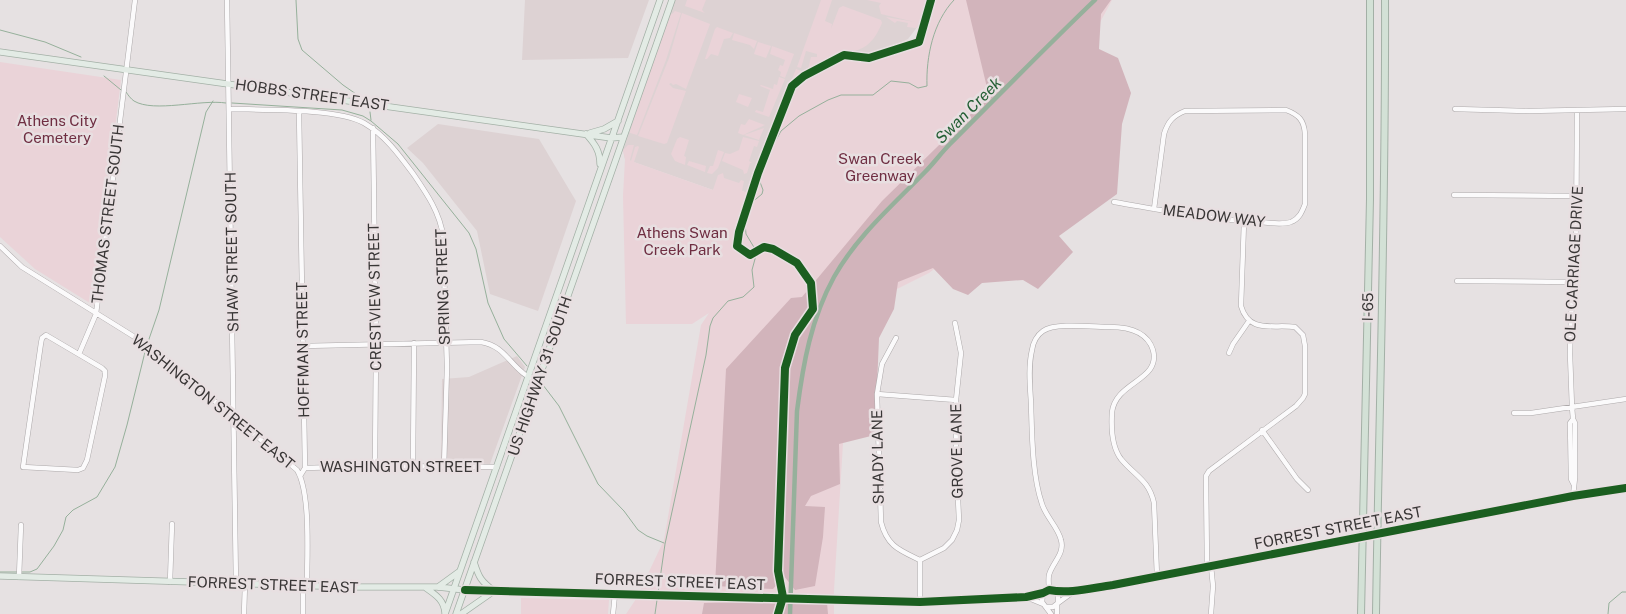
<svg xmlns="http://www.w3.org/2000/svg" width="1626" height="614" font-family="'Public Sans',sans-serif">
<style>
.built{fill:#ddd2d3}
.green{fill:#ead3d8}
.forest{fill:#d2b4bb}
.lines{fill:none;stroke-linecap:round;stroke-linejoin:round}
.stream{stroke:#96b09b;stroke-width:1}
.canal{stroke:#96b09b;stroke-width:4.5}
.minor-casing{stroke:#ada9aa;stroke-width:5.5}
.major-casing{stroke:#a3b0a6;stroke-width:7}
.highway-casing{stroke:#a3b0a6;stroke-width:8}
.minor{stroke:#fbfafb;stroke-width:4.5}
.major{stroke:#e3ebe5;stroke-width:5.5}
.highway{stroke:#d3e1d6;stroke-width:6}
.minor-bridge-casing{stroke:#ada9aa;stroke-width:5.5;stroke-linecap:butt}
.minor-bridge{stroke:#fbfafb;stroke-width:4.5}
.cycleway-casing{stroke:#e8dfe1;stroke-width:11}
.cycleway{stroke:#1b5e20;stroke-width:8}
.labels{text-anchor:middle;stroke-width:5;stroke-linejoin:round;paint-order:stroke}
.street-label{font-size:15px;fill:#393636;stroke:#e8dfe1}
.park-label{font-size:15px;fill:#6f2e42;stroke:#e8dfe1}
.water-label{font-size:16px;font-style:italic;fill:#235f34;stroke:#e8dfe1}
</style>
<rect width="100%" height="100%" fill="#e6e1e2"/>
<!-- built -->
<path class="built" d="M525 0H649L628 58 522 60Z
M675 0H938L908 39 869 59 754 195 718 183 713 190 625 159 623 150Z
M438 124 539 139 576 201 538 311 490 294 477 231 423 163 407 148Z
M517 356 525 367 490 464 441 462 442 379 469 377Z"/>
<!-- green -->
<path class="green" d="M687 0H706L702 10 705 13 685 6Z
M821 0H832L825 21 832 24 831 29 839 8 843 6 881 20 882 23C874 42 866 50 845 53V54H870L915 40 920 24 916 28 907 27 908 23 897 21 895 23 886 17 915 22 881 14 879 6 881 3 867 0H1112L991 226 929 273 875 300 848 362 834 590V614H626L636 599 664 540 701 325 709 313 692 324H626L623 196 625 159 623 150 628 145H634L630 160 631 161 635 147 638 146 639 147 634 162 713 190 718 175 723 173 724 178 739 183 741 180 744 181 742 191 748 193 759 162 796 69 807 73 811 57H817V54L806 51 801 68 797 67Z
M675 11 681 13 666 60 637 135 630 133V131L669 13 672 14Z
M682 13 710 24 686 89 676 84 673 85 671 83 669 84 673 88 686 91 667 143 664 144 638 136 669 58Z
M717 27 733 33 730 38 724 39 718 56 711 54 707 59H705L715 29Z
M734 33 757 41 754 49 750 45 732 40Z
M758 42 771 46 766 58 754 54Z
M772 46 794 54 785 78 780 76 781 72 778 70 780 65 783 66 785 60 770 54Z
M0 62 121 80 93 305 35 269 0 237Z
M779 77 785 79 769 117 755 112 756 110 763 112 770 90 760 86 761 85 773 89 774 84 777 85Z
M739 94 752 98 748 107 736 102Z
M749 119 765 125 743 135 738 133 741 124 745 125Z
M764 128 759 140 744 135Z
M680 137 689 140 684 156 686 157 685 165 675 161 671 154 677 139Z
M743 137 759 141 757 147 754 146 749 161 752 163H750L747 173 744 174 743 170 722 161 725 153 730 154 739 150Z
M718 150 724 152 718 168 712 174 707 173 710 166H713Z
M689 161 706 166 705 172 687 165Z
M521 598 609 600 608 614H521Z"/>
<!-- forest -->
<path class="forest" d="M966 0H1111L1101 14 1099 49 1118 58 1131 93 1122 124 1117 194 1059 236 1073 252 1038 289 1023 280 982 283 968 295 953 289 933 268 898 282 894 309 879 338 875 435 839 444 840 484 811 496 805 506 825 507 823 537 815 586 795 590 784 576 773 589 715 586 726 369 791 298 802 297 882 201 989 96Z
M756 601 827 603 828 614H702L704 603Z"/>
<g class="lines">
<!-- stream -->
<path class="stream" d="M296 0 298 39 302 50 343 85 356 94
M0 30 45 42 81 57
M104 76 121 90
M126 92C128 95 131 99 134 101 154 113 201 99 226 103
M232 103 342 110 363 116 371 121 398 144 469 233 476 249 488 303 504 339 527 366
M370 112 371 120
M148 342 159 310 206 112 213 101
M543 385 559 406 598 484 624 511 638 530 647 536 664 543
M0 572H17
M21 572H30L37 569 54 546 63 530 66 517 73 510 97 497 115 467 127 425 145 352
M655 614 665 544 706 355 710 326 713 318 728 301 743 297 754 287 752 270 755 259V249L746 234 745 223 750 204 762 194 763 190 760 182 765 160 781 131 799 116 828 100 841 95H873L891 81 909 83 918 88 927 86C926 57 933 22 954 0
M1608 614 1609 603 1622 592H1626"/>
<!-- canal -->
<path class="canal" d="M790 614 797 411C803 364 811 319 834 277 857 236 892 206 925 172 934 163 941 153 950 144 998 96 1046 47 1095 0"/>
<!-- minor casing -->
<g class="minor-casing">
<path id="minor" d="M227 0 236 584
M229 109C262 110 338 108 364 123 385 135 400 156 414 175 427 194 440 213 443 236L447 367 444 467
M1455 109 1529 111 1626 109
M299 112 305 468 300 476
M373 128 376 344 375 466
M1454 195 1578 196
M1114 202C1162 210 1211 220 1260 222 1269 223 1282 225 1291 222 1299 219 1302 212 1305 204V134C1304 120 1299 115 1286 110L1185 111C1173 116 1168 121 1164 134L1154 209
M0 246 22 267 133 336 163 358 297 470C311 493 307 557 307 585
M1457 281 1574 282
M46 335 102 368 105 371V376L87 460 83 468 78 470 23 467 41 343 42 338Z
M896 338 882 364 877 394 881 522C887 546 899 550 920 560
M303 346 481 342C503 346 507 360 523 373 527 377 533 378 538 380
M1229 353 1233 344 1249 321
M79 354 96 314 135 0
M877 394 956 400
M1514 413H1531L1626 399
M1573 419 1570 423 1571 479 1574 485
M1262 430 1297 479 1308 490
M413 466 414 343
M305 468 375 466 497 467
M1573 496 1575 478V423L1573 419 1572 407 1570 354 1571 317 1576 254 1577 110
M1400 530 1573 496 1626 488
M920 560 944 548 952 540 957 530 959 520 956 457V400L961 353 955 323
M920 560V602
M1207 566 1206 476 1209 471 1296 406 1303 398 1305 394V346L1303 335 1295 327C1273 324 1249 334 1241 306L1244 222
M19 577 21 525
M170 582 172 524
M303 586V614
M465 590 920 602 1026 597 1043 593 1049 590 1056 592H1073L1340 541
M1049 590C1049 585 1048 580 1049 575 1052 563 1065 554 1061 540 1058 527 1046 517 1042 504 1032 475 1032 434 1031 403 1030 386 1028 367 1032 350 1033 343 1037 335 1043 331 1055 322 1094 327 1110 327 1127 327 1147 331 1153 350 1161 381 1116 381 1112 412 1111 427 1112 447 1121 459 1135 476 1149 480 1154 503L1157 576
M1043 593 1042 602 1051 614
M1026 597 1043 604
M1058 603 1073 592
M1057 605V614
M1046 607H1053L1058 603V596L1056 592
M244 614 245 584
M613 614 615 594
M1211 614 1213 586 1211 566"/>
</g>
<!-- major casing -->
<g class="major-casing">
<path id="major" d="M0 52 611 138 623 137
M590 133 604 129 618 121
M586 134C595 144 600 151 600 164
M0 576 351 587H438L465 590
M438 587 460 571
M426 588C436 595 444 600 445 613
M445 614 660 0
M456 614 672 0
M461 614 494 591C481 581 479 578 474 562"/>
</g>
<!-- highway casing -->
<g class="highway-casing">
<path id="highway" d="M1361 614 1370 199V0
M1376 614C1379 409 1386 205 1385 0"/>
</g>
<!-- minor -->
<use href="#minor" class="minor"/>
<!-- major -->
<use href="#major" class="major"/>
<!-- highway -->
<use href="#highway" class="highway"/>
<!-- minor-bridge casing -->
<g class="minor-bridge-casing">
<path id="minor-bridge" d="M1340 541 1400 530"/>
</g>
<!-- minor-bridge -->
<use href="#minor-bridge" class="minor-bridge"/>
<!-- cycleway casing -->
<g class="cycleway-casing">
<path id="cycleway" d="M465 590 920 602 1026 597 1043 593 1049 590C1070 594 1091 588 1113 585L1573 496 1626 488
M778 614 783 597 778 571 785 368 795 335 813 309 811 283 797 263 773 249 764 247 750 255 737 246 739 232 758 173 792 86 804 76 844 55 869 58 919 42 931 0"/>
</g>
<!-- cycleway -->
<use href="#cycleway" class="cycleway"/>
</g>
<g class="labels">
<!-- street labels -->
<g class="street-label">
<text transform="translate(312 95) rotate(8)" y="5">HOBBS STREET EAST</text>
<text transform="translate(108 214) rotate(-83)" y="5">THOMAS STREET SOUTH</text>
<text transform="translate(1214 216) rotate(7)" y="5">MEADOW WAY</text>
<text transform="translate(232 252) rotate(-91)" y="5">SHAW STREET SOUTH</text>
<text transform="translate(1574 264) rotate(-87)" y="5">OLE CARRIAGE DRIVE</text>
<text transform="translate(443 287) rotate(-92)" y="5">SPRING STREET</text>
<text transform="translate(375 297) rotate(-91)" y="5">CRESTVIEW STREET</text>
<text transform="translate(1368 307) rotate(-89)" y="5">I-65</text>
<text transform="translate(303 350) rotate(-91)" y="5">HOFFMAN STREET</text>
<text transform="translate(540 376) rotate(-71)" y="5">US HIGHWAY 31 SOUTH</text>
<text transform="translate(213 402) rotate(39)" y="5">WASHINGTON STREET EAST</text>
<text transform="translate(957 451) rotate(-91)" y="5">GROVE LANE</text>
<text transform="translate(878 457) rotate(-91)" y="5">SHADY LANE</text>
<text x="401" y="472">WASHINGTON STREET</text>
<text transform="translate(1338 528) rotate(-11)" y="5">FORREST STREET EAST</text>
<text transform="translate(680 582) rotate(2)" y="5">FORREST STREET EAST</text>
<text transform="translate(273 585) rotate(2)" y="5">FORREST STREET EAST</text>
</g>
<!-- park labels -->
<g class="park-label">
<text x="57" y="126">Athens City<tspan x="57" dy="17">Cemetery</tspan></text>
<text x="880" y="164">Swan Creek<tspan x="880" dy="17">Greenway</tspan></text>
<text x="682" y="238">Athens Swan<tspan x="682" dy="17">Creek Park</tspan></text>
</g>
<!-- water labels -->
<g class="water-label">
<text transform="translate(968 110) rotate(-45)" y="6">Swan Creek</text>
</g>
</g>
</svg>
